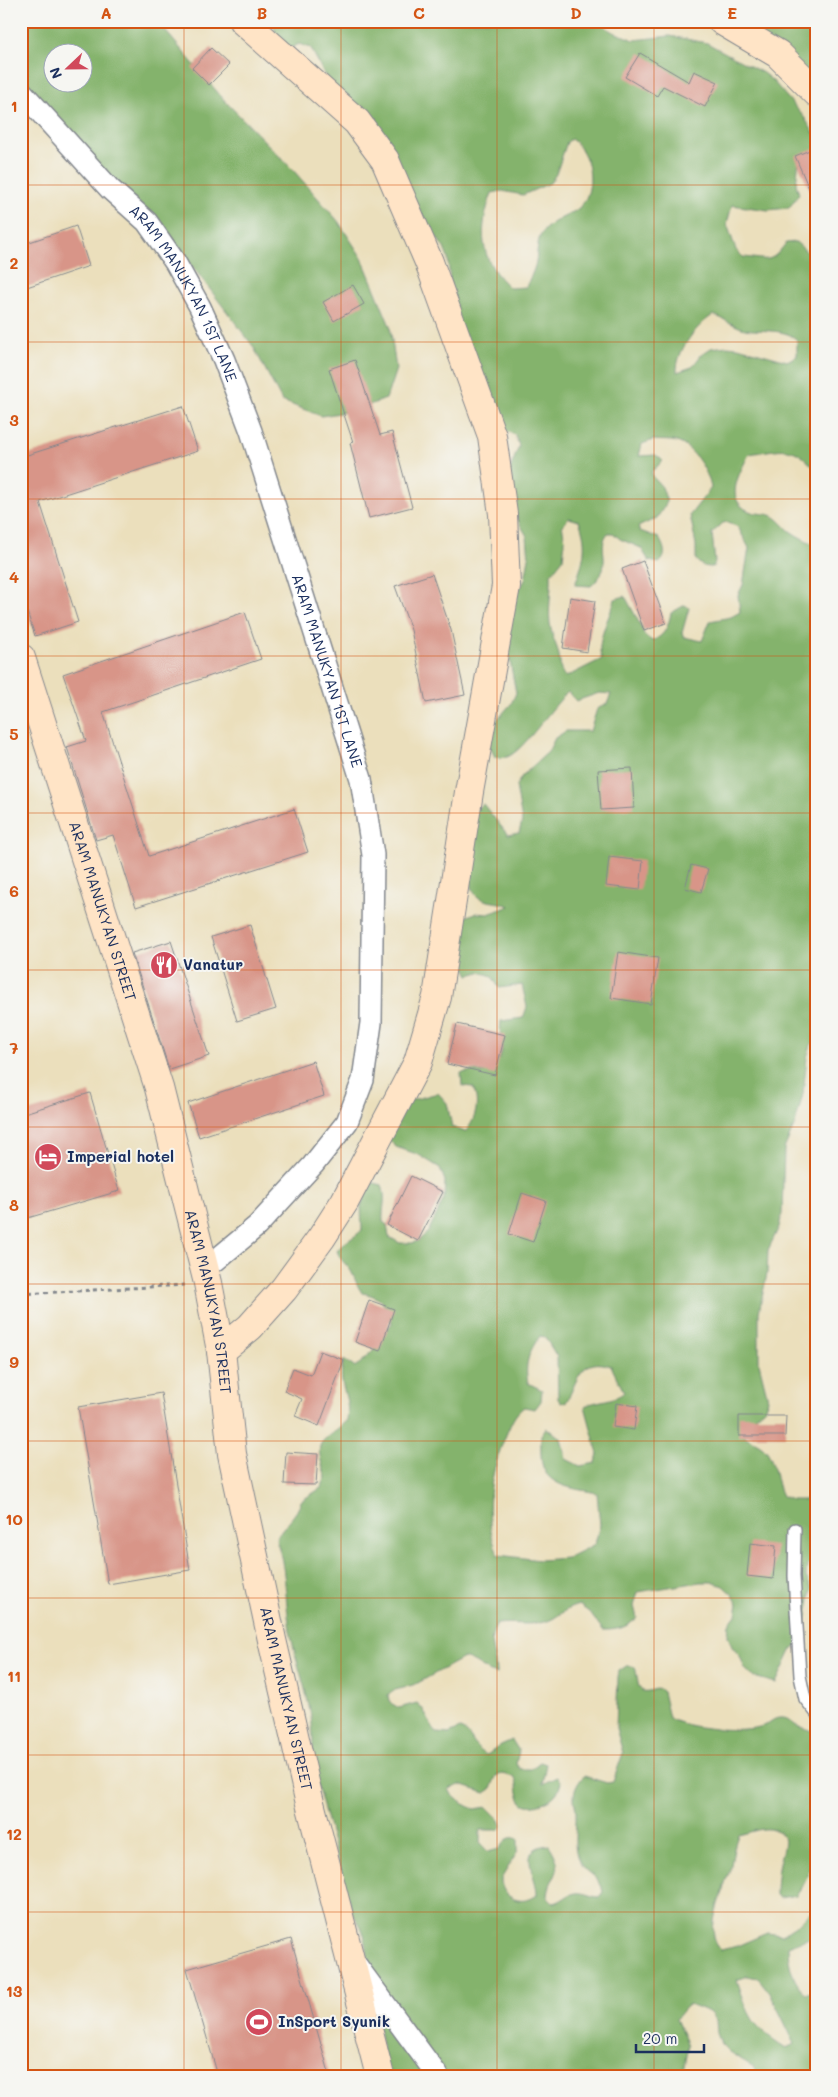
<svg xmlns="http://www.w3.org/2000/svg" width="838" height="2097" font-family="Mali,sans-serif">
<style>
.forest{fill:#84b36c;stroke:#507165;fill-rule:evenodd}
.building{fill:#d89588}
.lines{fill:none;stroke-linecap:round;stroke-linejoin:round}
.lane-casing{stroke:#83878d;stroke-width:14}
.street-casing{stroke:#83878d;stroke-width:24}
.secondary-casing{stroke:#83878d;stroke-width:30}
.path{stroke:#83878d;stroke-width:3;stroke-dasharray:4 4;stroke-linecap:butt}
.lane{stroke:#fff;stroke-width:11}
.street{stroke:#fff;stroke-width:21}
.secondary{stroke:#ffe4c6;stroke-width:28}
.grid{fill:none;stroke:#d45514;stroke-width:1;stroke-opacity:0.55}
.labels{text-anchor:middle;stroke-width:4;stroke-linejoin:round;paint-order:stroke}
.street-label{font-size:15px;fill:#1b2f5e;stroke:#f6f6f2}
.poi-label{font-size:15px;font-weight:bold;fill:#1b2f5e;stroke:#f6f6f2;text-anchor:start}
.neatline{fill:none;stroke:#d45514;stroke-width:2}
.grid-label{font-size:16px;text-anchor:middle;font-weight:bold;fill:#d45514}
</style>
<rect width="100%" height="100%" fill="#f6f6f2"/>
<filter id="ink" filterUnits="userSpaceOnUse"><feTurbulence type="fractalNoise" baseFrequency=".02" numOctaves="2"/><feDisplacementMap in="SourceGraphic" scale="10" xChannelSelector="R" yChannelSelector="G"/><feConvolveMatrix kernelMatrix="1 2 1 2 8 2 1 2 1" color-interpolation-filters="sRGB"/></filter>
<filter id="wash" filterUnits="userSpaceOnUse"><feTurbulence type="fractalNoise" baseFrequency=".0096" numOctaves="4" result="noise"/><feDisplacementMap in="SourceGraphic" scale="20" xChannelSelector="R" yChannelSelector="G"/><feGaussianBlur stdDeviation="1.12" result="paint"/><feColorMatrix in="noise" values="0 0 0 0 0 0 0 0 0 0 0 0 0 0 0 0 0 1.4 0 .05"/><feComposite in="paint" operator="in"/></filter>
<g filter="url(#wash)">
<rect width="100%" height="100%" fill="#ebdfbc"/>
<!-- forest -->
<path class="forest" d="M21 21H157L225 101 293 170 338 221 362 258 390 326 396 369 386 399 352 411 321 416 282 401 253 346 196 271 98 167 21 78ZM52 52H82V82H52Z
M276 21H599L611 31 634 40 670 36 707 43 763 73 773 81 804 117 817 138V153L799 159 796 184 799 194 789 208 768 210 732 205 727 224 736 250 743 257C768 259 770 265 786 243L796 242 808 253 817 274V472C794 442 783 449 749 454 740 473 723 499 749 511 758 515 767 512 775 517 781 521 785 527 790 531 798 537 808 541 817 546V1039L811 1045 807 1057 803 1094 795 1124 784 1149 782 1214 779 1227 768 1250 767 1274 759 1312V1363L768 1399 764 1410 754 1417 744 1436C750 1440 759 1443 764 1448 775 1458 775 1483 782 1496L792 1500H804L817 1488V1557L807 1565 806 1577 812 1589 802 1641 792 1649 776 1683 754 1677 745 1669 740 1656 732 1647 728 1636 729 1624 736 1615 738 1604 732 1594 723 1586 712 1582H700L638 1592 634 1606 637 1618C626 1628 618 1630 603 1630L589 1612 579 1605C562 1609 558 1619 544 1622 529 1626 512 1622 497 1624 485 1645 496 1653 496 1674 483 1670 476 1661 463 1658L416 1684 392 1691 388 1695 389 1702 399 1708 417 1703C427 1710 428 1725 437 1733L449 1734 460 1729C474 1734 473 1751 487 1755L501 1745 512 1740 519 1751 516 1764 520 1769H531L540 1762 546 1764 542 1784 557 1777 561 1782C560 1787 558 1792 554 1796 548 1802 529 1810 522 1802 516 1795 519 1784 514 1777L502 1774 496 1776 491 1789 485 1793 460 1785 449 1789 452 1795 463 1804 475 1809 487 1807 500 1820 502 1826 498 1830H480V1843L488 1852 499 1849C505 1841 508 1835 518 1839V1851L501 1879C501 1898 522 1907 537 1895 538 1876 514 1848 549 1845 569 1876 548 1872 548 1898L553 1903C562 1902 567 1894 576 1893 585 1892 591 1897 599 1897L603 1892C601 1876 587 1876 580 1863 571 1846 577 1830 576 1812 576 1807 574 1802 574 1797 574 1789 579 1781 584 1776L607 1783 613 1782 623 1753 616 1728 618 1677 619 1671 628 1665 635 1667C640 1684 634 1698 658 1688L663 1692 669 1718C686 1729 742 1733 763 1726 769 1724 773 1718 780 1718 790 1717 791 1724 799 1727 807 1729 810 1729 817 1734V1855L813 1858 805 1882 796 1895 780 1898 776 1895C776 1884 777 1873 779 1863 782 1850 792 1830 769 1829 760 1828 748 1833 738 1835 734 1845 733 1855 731 1865 726 1887 701 1932 721 1950L737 1946 767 1933 782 1935 797 1925 817 1905V1935L788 1946C788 1961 792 1983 806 1993L817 1992V2076H758L754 2067 729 2052 721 2044 717 2033 716 2020 709 2012 689 2004 676 2019 688 2045 684 2066 678 2076H388L367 1968C369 1946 365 1931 352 1913L311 1762C320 1713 295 1670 289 1623 285 1595 286 1566 276 1539 283 1524 297 1517 301 1501L321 1488 326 1477C312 1436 321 1446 347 1420 351 1393 336 1388 344 1360L354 1367C369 1360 382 1337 392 1323 387 1305 381 1296 362 1293 357 1286 355 1278 351 1271 346 1263 342 1263 337 1251 344 1241 353 1239 362 1230L361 1206 370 1182 382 1185C387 1201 382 1206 383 1222L387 1225 389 1237 400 1243H412L418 1241 428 1232 444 1199 445 1181 440 1168 419 1155 396 1147 387 1138 405 1102 438 1093 447 1103 452 1127 465 1132C476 1120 480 1103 473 1087L462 1086 461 1073 472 1071 484 1073C513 1051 497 1050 501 1021L523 1018 527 1007 522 985 499 988 492 976 480 972 469 975 464 965 463 953 464 917 476 913 488 914 510 906C499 901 484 903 477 896 463 883 472 829 473 811L483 804 508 835 519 833 522 821 516 786 522 776 548 752 555 738 566 731H590L597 709 607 704 611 694 599 693 576 701 568 692C552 706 523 752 507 757 503 758 498 757 495 757L489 745 495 722 511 704 516 693 507 645 512 600 525 580 529 558 527 536 515 516 506 480 519 446 515 435 505 430 494 428 452 307 448 258 444 248 326 78 311 48 299 44 288 50 273 38ZM571 139C591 152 597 189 580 207 569 217 552 219 542 233 536 241 538 256 535 266 533 273 529 280 526 287L510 288C479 261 478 230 492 193L502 191 523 195 550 183 556 174 567 142ZM713 315C723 318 736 327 745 329 761 332 786 328 797 340V356L787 361 738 347 727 346 711 348 702 354 692 367 677 372C676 351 696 326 713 315ZM653 440C661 441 670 440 677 442 694 448 708 471 711 488L690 515 696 545V560C702 567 705 567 713 567L715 562 712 533 723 523 728 522 738 527 749 548 743 585 738 595 740 612 731 617 710 621 702 641 684 637 682 633 689 608 685 605 671 613C668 626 666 635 652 641L644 635C644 630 629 604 625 596L615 599C611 614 594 645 602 659L566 677C559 672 561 664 559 656 558 647 552 638 551 629 547 612 552 592 551 574L563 559 565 540 562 525 569 518 579 521C589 546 583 562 575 585L591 586C616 565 595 548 608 533H613L620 539 641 548 649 561 659 563C668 556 664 547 659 538L640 531 638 527 657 518 667 502 662 487 652 476V471L663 461 656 455 639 456 642 444ZM540 1336 545 1337 557 1357 558 1399 561 1403 567 1401C578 1379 581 1356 611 1366L624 1392C616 1401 596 1400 585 1406L598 1454 596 1463 580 1466 566 1459 561 1438 546 1428 541 1435C541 1445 540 1458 543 1467 550 1488 579 1489 597 1493L600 1525 595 1544 567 1558 540 1560 498 1555C482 1516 490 1472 506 1435 511 1424 514 1414 524 1407L535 1409 541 1401 542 1390 528 1383C524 1364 529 1351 540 1336ZM747 1976 758 1978 770 1993 795 2044 786 2048C750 2025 750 2018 737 1980Z
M743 21H817V84Z"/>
<g id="blocks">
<!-- building -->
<path class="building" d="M211 48 229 65 209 85 192 68Z
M640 53 689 82 694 71 718 82 705 107 663 86 657 96 625 77Z
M817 147V207L795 156Z
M76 226 89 266 21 289V245Z
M353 285 364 304 334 321 323 302Z
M355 360 380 435 392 432 412 507 369 518 350 443 353 442 329 369Z
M183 406 198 451 40 502 78 622 35 636 21 593V457Z
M643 561 666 623 644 631 622 569Z
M432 574 451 630 465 695 426 703 411 630 395 586Z
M570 597 595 601 587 652 563 648Z
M245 612 261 659 103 712 149 856 294 809 308 852 136 907 113 835 96 840 67 747 86 741 63 674Z
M632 768 634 808 601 810 598 770Z
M609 857 643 861 640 890 606 886Z
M691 865 708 869 701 892 685 888Z
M250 925 276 1009 237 1021 211 937Z
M171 941 209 1056 169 1069 132 953Z
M618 952 658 958 651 1004 611 998Z
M457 1024 505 1035 495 1075 447 1064Z
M313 1061 324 1096 199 1137 188 1103Z
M90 1093 119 1191 21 1220V1114Z
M411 1176 443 1192 418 1241 387 1225Z
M522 1193 546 1201 533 1242 509 1234Z
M369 1300 394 1309 380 1351 355 1342Z
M320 1351 344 1360 319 1426 295 1416 302 1399 284 1391 293 1368 311 1375Z
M161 1393 190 1570 108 1584 78 1407Z
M616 1403 637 1406 634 1430 613 1427Z
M739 1416H786L785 1436H739Z
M286 1452 318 1454 316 1485 284 1484Z
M750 1543 776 1546 773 1579 747 1576Z
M291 1939 330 2076H218L187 1969Z"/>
</g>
</g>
<g filter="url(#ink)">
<use href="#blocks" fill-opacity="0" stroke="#83878d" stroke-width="1"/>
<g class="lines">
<!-- lane casing -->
<g class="lane-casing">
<path id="lane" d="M795 1529 794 1576 800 1676 805 1699 817 1714"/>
</g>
<!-- street casing -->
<g class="street-casing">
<g id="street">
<path id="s1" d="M21 91 110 189 147 222 175 262 200 307 224 360 251 431 361 779 373 855 371 1023 363 1080 347 1122 313 1165 257 1226 204 1270"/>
<path d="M354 1962 438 2076"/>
</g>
</g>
<!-- secondary casing -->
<g class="secondary-casing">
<g id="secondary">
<path d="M722 21 778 54 817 93"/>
<path id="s2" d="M21 658 159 1088 208 1283 221 1351 232 1454 272 1640 308 1795 380 2076"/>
<path d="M221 1351 250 1327 284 1289 322 1237 345 1201 418 1062 437 997 469 792 506 586 503 514 492 436 429 262 385 160 357 122 243 21"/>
</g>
</g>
<!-- path -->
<path class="path" d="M21 1294 185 1285"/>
<!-- lane -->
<use href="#lane" class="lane"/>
<!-- street -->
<use href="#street" class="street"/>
<!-- secondary -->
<use href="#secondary" class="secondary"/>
</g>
</g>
<!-- grid -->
<path class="grid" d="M184 21V2076M341 21V2076M497 21V2076M654 21V2076M21 185H817M21 342H817M21 499H817M21 656H817M21 813H817M21 970H817M21 1127H817M21 1284H817M21 1441H817M21 1598H817M21 1755H817M21 1912H817"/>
<!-- icons -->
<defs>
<g id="restaurant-disc" transform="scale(1.4375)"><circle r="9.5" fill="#d1495b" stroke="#f6f6f2"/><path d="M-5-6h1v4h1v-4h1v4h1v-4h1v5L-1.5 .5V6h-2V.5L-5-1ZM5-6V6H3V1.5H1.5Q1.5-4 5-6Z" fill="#fff"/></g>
<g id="hotel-disc" transform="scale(1.4375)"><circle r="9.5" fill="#d1495b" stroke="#f6f6f2"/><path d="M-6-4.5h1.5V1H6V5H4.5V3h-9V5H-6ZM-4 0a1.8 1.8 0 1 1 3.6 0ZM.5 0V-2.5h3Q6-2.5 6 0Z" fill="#fff"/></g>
<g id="stadium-disc" transform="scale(1.4375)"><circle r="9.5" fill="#d1495b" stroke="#f6f6f2"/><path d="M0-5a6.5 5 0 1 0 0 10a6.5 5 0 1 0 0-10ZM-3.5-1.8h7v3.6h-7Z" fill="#fff"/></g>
</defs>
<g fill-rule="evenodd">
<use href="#restaurant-disc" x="164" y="965"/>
<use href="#hotel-disc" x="48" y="1157"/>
<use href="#stadium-disc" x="259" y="2022"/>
</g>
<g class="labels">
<!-- street labels -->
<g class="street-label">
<text dy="5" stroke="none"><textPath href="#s1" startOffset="262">ARAM MANUKYAN 1ST LANE</textPath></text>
<text dy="5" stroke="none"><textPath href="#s1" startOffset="668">ARAM MANUKYAN 1ST LANE</textPath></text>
<text dy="5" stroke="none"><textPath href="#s2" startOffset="266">ARAM MANUKYAN STREET</textPath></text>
<text dy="5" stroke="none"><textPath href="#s2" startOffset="671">ARAM MANUKYAN STREET</textPath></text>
<text dy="5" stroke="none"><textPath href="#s2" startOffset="1076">ARAM MANUKYAN STREET</textPath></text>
</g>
<!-- poi labels -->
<g class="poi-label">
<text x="183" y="970">Vanatur</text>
<text x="67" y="1162">Imperial hotel</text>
<text x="278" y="2027">InSport Syunik</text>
</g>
</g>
<!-- margin -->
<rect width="838" height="2097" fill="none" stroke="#f6f6f2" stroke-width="55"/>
<!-- north arrow -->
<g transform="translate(68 68) rotate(248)"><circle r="24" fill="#f6f6f2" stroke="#9ea6b7"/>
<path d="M0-4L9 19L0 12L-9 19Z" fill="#d1495b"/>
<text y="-8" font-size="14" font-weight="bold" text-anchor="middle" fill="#1b2f5e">N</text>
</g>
<!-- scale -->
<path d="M636 2044v8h68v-8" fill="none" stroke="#1b2f5e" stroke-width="2.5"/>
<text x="643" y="2044" font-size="15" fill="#1b2f5e" stroke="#f6f6f2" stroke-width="4" paint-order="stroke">20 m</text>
<rect x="28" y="28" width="782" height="2042" class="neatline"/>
<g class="grid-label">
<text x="106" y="19">A</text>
<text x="262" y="19">B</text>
<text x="419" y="19">C</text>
<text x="576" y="19">D</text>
<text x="732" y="19">E</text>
<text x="14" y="112">1</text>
<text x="14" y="269">2</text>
<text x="14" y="426">3</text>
<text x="14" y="583">4</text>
<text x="14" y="740">5</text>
<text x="14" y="897">6</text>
<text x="14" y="1054">7</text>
<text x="14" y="1211">8</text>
<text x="14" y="1368">9</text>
<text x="14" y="1525">10</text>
<text x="14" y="1682">11</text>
<text x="14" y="1840">12</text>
<text x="14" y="1997">13</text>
</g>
</svg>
